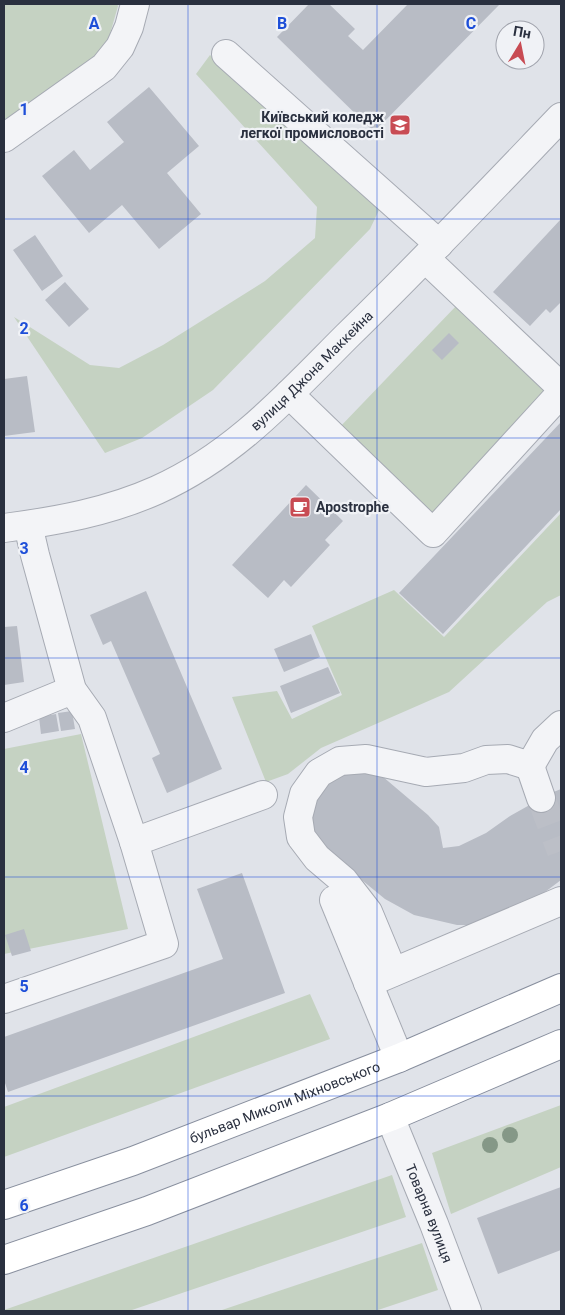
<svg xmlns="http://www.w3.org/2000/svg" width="565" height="1315" font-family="Roboto,sans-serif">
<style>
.green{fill:#c5d2c2}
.building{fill:#b8bcc5}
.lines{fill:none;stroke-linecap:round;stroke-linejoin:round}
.minor-tunnel{stroke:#bcbfc7;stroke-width:28;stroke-dasharray:28 14;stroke-linecap:butt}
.minor-casing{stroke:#a6aab3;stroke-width:30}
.highway-casing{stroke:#888f9e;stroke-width:30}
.minor{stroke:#f3f4f7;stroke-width:28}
.highway{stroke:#fff;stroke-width:28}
.tree{fill:#859887}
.grid{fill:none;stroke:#1d4ed8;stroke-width:1;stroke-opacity:0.55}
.labels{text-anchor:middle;stroke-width:4.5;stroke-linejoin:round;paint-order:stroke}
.poi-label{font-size:14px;font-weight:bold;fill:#2a303f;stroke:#f0f2f6;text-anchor:end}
.street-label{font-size:14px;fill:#2a303f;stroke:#f0f2f6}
.grid-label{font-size:16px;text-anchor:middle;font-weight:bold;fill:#1d4ed8;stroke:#f0f2f6;stroke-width:4.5;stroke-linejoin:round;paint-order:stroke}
</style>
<rect width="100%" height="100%" fill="#e0e3e9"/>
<!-- green -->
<path class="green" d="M4 4H117L118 6 104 55 4 120Z
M210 55 380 208 370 229 213 390 142 438 105 453 14 317 90 365 119 368 163 345 265 281 315 238 317 207 196 74Z
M458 304 547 389 436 517 338 429Z
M561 513V595L547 602 449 692 321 748 288 774 266 782 232 697 277 691 292 719 342 695 312 626 394 590 444 637Z
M81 734 128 929 4 954V749Z
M310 994 330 1039 4 1157V1107Z
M561 1105V1167L451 1214 432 1153Z
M392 1175 406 1217 129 1311H4V1310Z
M422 1243 438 1290 375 1311H219Z"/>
<!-- building -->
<path class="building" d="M309 4H329L355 29 348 36 363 50 408 4H500L374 132 277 37Z
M149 87 199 146 167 173 201 214 159 249 122 205 89 233 42 176 74 150 90 170 124 142 107 122Z
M561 219V302L550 313 546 309 530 326 493 292Z
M35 235 63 276 42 291 13 250Z
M65 282 89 309 69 327 45 300Z
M449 333 459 343 442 360 432 350Z
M27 376 35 432 4 436V379Z
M561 422V509L443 634 399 593Z
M306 485 343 521 325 540 330 545 291 587 284 580 268 598 232 565Z
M146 591 222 769 167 793 152 758 160 754 111 641 103 645 90 615Z
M17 626 24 682 4 685V627Z
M311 634 320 657 284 672 274 649Z
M328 667 340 693 291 713 280 686Z
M72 711 75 729 61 731 58 713Z
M56 714 59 731 41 734 39 717Z
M347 770H364L382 776 428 815 439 827 443 848 459 846 486 833 510 816 551 793 561 789V880L529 904 481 925H457L414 915 385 899 319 845 312 827V808L320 792 332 778Z
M242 873 285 993 8 1092 4 1080V1037L223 959 197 889Z
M24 929 31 951 12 956 5 935Z
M561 1187V1250L498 1274 477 1218Z"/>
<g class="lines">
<!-- minor-tunnel -->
<path class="minor-tunnel" d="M541 798 561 851"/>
<!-- minor casing -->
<g class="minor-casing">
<g id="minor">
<path d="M226 54 439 244"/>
<path d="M4 138 104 67 120 47 129 27 135 4"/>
<path d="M426 259 561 387"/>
<path d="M289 394 433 533 561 393"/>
<path d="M28 525 35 555 72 690 92 718 134 842 263 795"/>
<path id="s1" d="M4 528C57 521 108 512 157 490 235 455 288 395 347 336 420 265 490 191 561 117"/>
<path d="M4 718 72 690"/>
<path d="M530 766 541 798"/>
<path d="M334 900 399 1058"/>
<path d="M393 972 368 912 344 881 317 858 301 837 298 817 304 794 319 773 340 761 366 759 426 772 464 768 486 760 508 759 530 766 545 740 561 725"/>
<path d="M368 983 561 901"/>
<path d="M4 999 164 944 134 842"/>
<path id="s2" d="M390 1117 434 1224 467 1311"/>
</g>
</g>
<!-- highway casing -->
<g class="highway-casing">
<g id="highway">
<path id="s3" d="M4 1205 133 1161 399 1058 561 988"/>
<path d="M4 1260 147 1211 390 1117 561 1044"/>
</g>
</g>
<!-- minor -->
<use href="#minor" class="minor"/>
<!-- highway -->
<use href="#highway" class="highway"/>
</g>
<!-- trees -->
<g class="tree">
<circle cx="510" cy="1135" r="8"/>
<circle cx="490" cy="1145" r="8"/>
</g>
<!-- grid -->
<path class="grid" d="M188 4V1311M377 4V1311M4 219H561M4 438H561M4 658H561M4 877H561M4 1096H561"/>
<!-- icons -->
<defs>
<g id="university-square" transform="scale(1.125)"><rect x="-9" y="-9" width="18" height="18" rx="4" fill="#c84b53" stroke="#f0f2f6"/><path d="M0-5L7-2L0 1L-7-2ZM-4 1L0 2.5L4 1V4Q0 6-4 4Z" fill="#fff"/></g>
<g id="cafe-square" transform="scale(1.125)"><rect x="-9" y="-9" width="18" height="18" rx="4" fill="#c84b53" stroke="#f0f2f6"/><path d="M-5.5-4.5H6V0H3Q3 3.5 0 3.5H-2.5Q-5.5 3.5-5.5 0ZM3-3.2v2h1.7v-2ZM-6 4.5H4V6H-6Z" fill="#fff"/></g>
</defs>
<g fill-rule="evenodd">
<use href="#university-square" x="400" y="125"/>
<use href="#cafe-square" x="300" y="507"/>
</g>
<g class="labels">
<!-- poi labels -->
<g class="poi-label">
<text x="384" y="122">Київський коледж<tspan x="384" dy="16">легкої промисловості</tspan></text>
<text x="316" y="512" text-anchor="start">Apostrophe</text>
</g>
<!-- street labels -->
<g class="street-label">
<text dy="5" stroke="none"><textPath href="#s1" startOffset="355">вулиця Джона Маккейна</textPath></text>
<text dy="5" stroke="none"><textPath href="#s3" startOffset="299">бульвар Миколи Міхновського</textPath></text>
<text dy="5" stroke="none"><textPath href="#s2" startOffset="104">Товарна вулиця</textPath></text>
</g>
</g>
<g class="grid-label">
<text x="94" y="29">A</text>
<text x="282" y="29">B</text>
<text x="471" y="29">C</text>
<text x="24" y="115">1</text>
<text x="24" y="334">2</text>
<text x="24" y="554">3</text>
<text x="24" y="773">4</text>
<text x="24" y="992">5</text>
<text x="24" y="1211">6</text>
</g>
<!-- border -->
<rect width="565" height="1315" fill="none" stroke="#2a303f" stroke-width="10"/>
<!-- north arrow -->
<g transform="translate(520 45) rotate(10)"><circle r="24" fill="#f0f2f6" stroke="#a1a4ad"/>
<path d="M0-4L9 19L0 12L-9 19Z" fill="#c84b53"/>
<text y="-8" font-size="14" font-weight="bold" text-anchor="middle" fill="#2a303f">Пн</text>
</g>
</svg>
